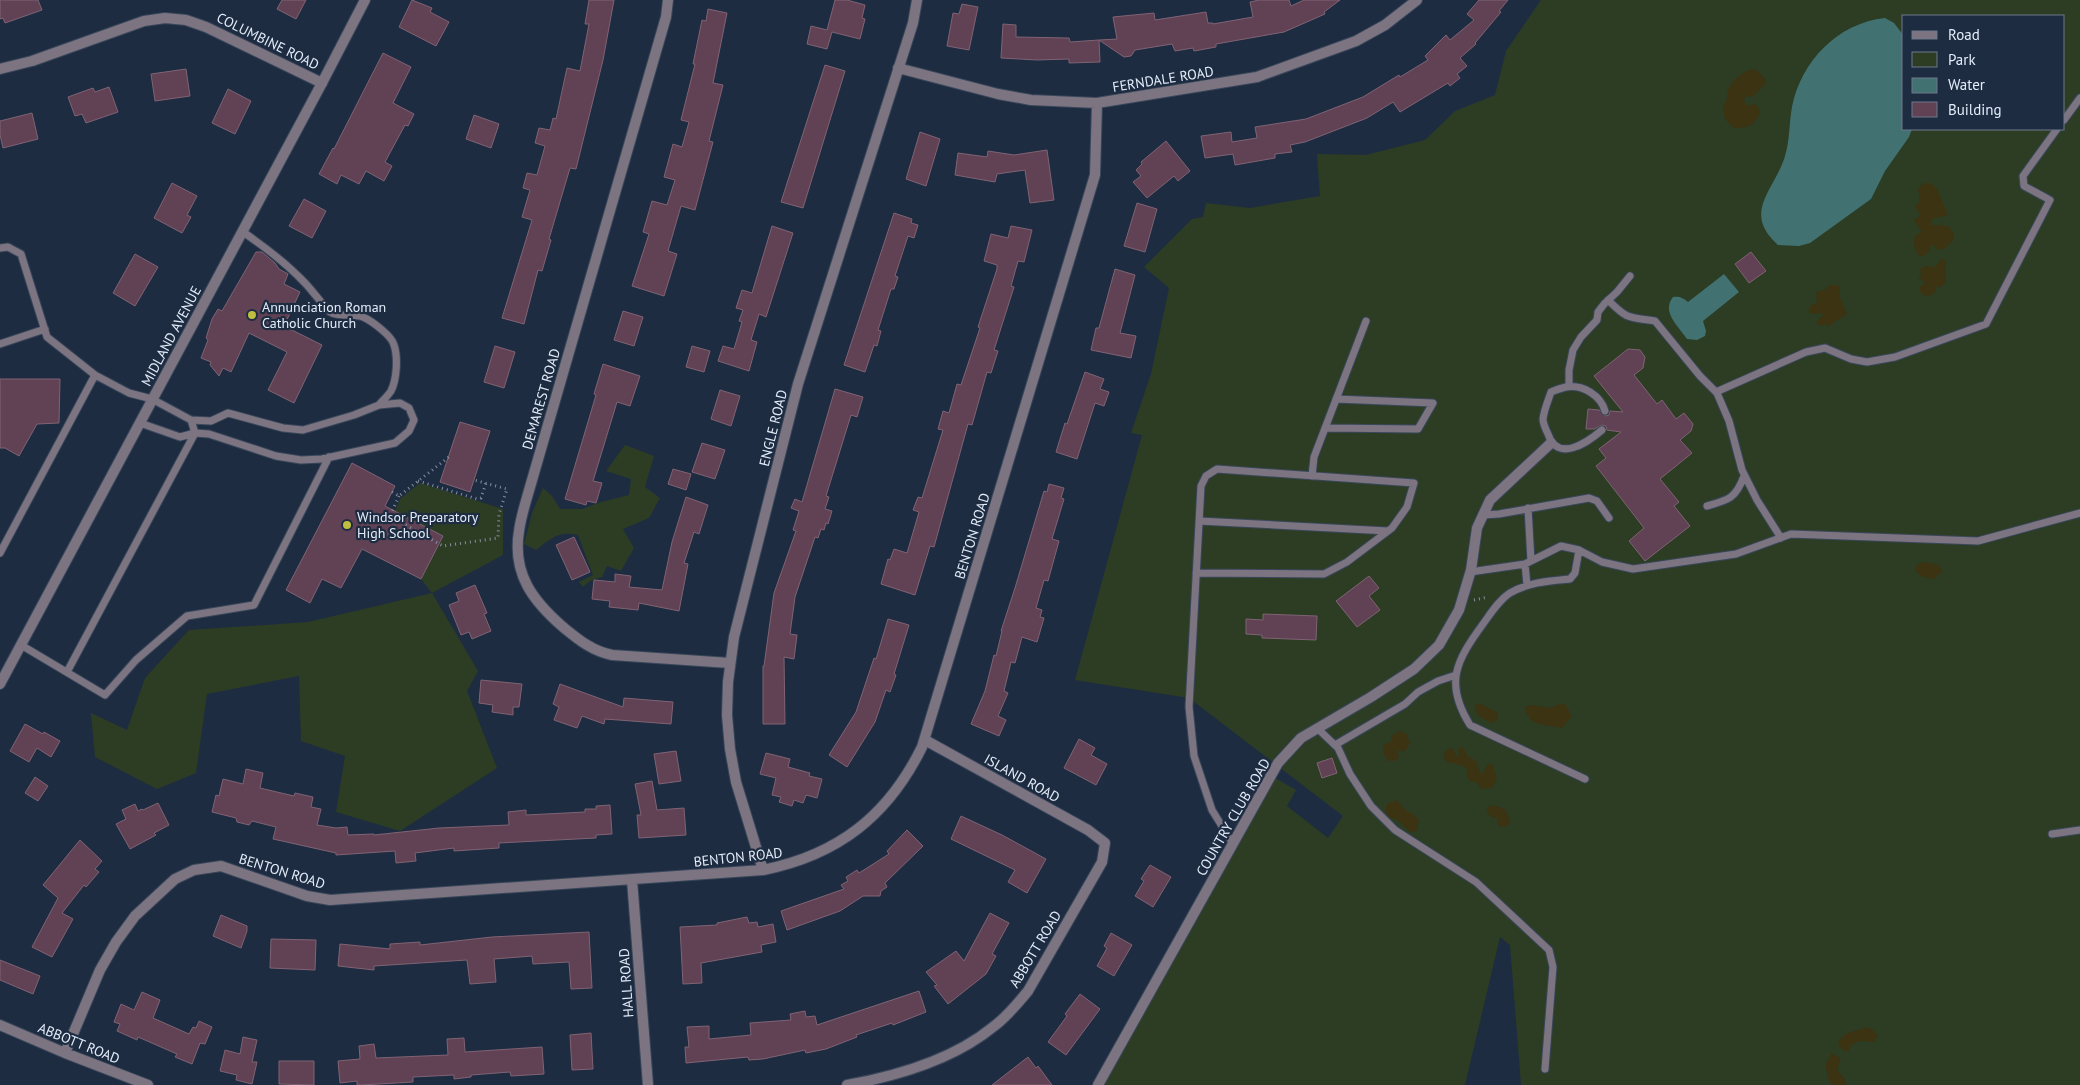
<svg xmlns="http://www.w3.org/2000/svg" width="2080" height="1085" font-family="'PT Sans',sans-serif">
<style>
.green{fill:#2c3d24;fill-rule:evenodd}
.sand{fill:#3b3312}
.water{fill:#427172}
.building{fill:#614255;stroke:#7f6374}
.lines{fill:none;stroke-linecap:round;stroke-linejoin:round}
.service-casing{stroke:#39475b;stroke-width:9}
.minor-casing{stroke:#39475b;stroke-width:12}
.tertiary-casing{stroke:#39475b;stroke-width:12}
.path{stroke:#8490a1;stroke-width:3;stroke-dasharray:1 4;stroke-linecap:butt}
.service{stroke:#7d7481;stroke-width:7}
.minor{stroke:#7d7481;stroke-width:10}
.tertiary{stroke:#7d7481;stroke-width:10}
.poi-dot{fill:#c0be41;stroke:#1e2c41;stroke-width:2}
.labels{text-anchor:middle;stroke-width:4.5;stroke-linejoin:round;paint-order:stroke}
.street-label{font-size:14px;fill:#e2ecfa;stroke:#1e2c41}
.poi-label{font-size:14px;fill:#e2ecfa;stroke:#1e2c41;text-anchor:start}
</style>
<rect width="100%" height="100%" fill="#1e2c41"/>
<!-- green -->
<path class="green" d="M1541 0H2080V1085H1521L1510 945 1500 937 1465 1085H1099L1274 777 1296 790 1287 806 1328 838 1343 816 1189 698 1075 680 1142 435 1131 433 1151 374 1169 288 1144 267 1192 219 1203 217 1206 203 1250 208 1320 196 1317 154 1366 155 1425 140 1455 111 1495 95 1506 51ZM1904 16H2064V129H1904Z
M625 445 654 456 645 487 660 498 649 518 623 529 634 548 621 571 607 566 602 577 590 581 583 587 579 582 593 575 578 535C558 531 552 538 536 550L524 544 532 513 543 488 552 496 560 509H582L601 502 629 495 631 479 606 471Z
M420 483 503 509V555L432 593 478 671 467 691 497 768 400 831 336 812 345 756 301 741 299 676 207 694 196 773 157 789 95 757 91 713 127 730 145 678 189 630 308 622 432 593 421 579 443 536 395 511 400 499Z"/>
<!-- sand -->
<path class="sand" d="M1755 69 1766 79 1765 85 1752 97 1747 96 1744 99 1745 103 1748 106 1756 104 1760 112C1755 126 1748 128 1734 128L1725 119 1723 108 1727 98 1728 90 1734 80 1746 71Z
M1925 183H1931L1937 189 1948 215 1932 219 1931 225 1948 226 1953 232 1954 240 1943 250 1936 249 1932 244 1928 253 1922 257 1917 254 1913 242 1915 236 1922 232 1914 220 1921 215 1915 207 1920 200 1918 188Z
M1945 259 1946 263V283L1939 288 1935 286 1936 291 1933 294 1925 297 1920 292V287L1925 282 1918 278 1921 276 1920 269 1925 266 1935 267 1940 260Z
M1829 285H1837L1840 288V297L1847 314C1840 320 1836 319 1829 327L1825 324 1820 326 1816 322 1823 315 1822 313 1812 314 1809 312V307L1817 302 1816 293 1819 291 1825 290Z
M1925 562 1939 565 1942 571 1935 579 1923 577 1915 571 1917 564Z
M1479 703 1498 713 1497 720 1493 723C1484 719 1475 717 1475 706Z
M1560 704H1565L1572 716 1562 728C1545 724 1527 727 1525 706L1534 705 1548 708Z
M1399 731 1406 733 1410 742 1407 749 1403 752 1397 749 1399 757 1395 761H1389L1384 756 1383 745 1392 741 1391 736Z
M1460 747 1464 749 1468 757C1478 760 1478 762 1479 772L1482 774 1488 764 1493 765 1497 779 1492 788 1481 789 1477 782H1471L1466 774 1468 769C1465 766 1459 766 1455 763 1449 763 1446 763 1443 757L1446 750 1453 748 1457 757 1459 756 1458 748Z
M1396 800 1407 811 1413 814 1419 820 1417 831 1410 832 1398 820 1390 818 1386 812V805Z
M1493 805 1505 809 1511 822 1505 827H1500L1497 823 1498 817 1492 818 1486 811 1488 807Z
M1867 1027 1873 1030 1878 1035 1874 1042 1860 1041 1852 1044 1848 1051H1844L1839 1046 1838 1042 1845 1034Z
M1832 1053 1841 1059 1837 1070 1845 1079 1846 1085H1833L1829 1081 1825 1064Z"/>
<!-- water -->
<path class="water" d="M1885 18 1894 23 1904 36V129H1912L1909 137 1885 171 1871 199 1810 243 1799 246 1778 245C1741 212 1775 190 1785 156 1790 140 1789 123 1792 107 1801 61 1838 23 1885 18Z
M1724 274 1739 292 1703 321 1706 331 1705 336 1697 340 1687 339C1678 326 1661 312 1673 297 1680 296 1683 298 1688 302Z"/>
<!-- building -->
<path class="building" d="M0 0H38L42 10 5 23 3 18 0 19Z
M282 0H306L296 19 277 9Z
M412 0 432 8 430 12 449 22 436 46 399 27Z
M589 0H614L603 60 576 169 570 168 549 239 551 240 542 271 538 270 524 324 502 318 532 220 522 217 530 190 523 188 527 173 537 175 545 146 535 143 539 128 550 130 553 118 556 119 567 68 580 71 589 24H585Z
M835 0H847L865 5 862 18 865 19 860 39 832 32 827 49 807 44 811 26 827 30Z
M1259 0H1289L1291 6 1304 0H1340L1324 12 1325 14 1284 32 1216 44V47L1194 51 1193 48 1175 51 1172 44 1135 50 1131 56 1124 57 1099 40 1117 39 1113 17 1154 13 1155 20 1206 12 1208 23H1213V24L1253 17 1250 2Z
M1479 0H1508L1499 11 1501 12 1475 43 1476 44 1460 58 1467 66 1457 74 1460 78 1450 86 1448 83 1400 112 1393 102 1367 118 1305 142 1290 145 1292 152 1275 154V158L1235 165 1233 154 1205 158 1201 136 1231 132 1232 142 1257 138 1255 127 1306 119 1363 97 1399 75 1400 77 1428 60 1425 56 1446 35 1450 40 1474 20 1467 14Z
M962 4 978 7 969 50 947 46 953 13 959 14Z
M708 9 727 13 713 83 723 85 709 141 713 142 695 210 681 206 668 251 677 254 664 296 632 286 649 234 643 232 652 201 667 205 675 180 664 177 673 144 682 147 689 122 681 120 695 64H693L702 20 706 21Z
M1003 24 1016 25V37L1069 38 1070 42 1099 40 1100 62 1069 63V59L1037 60 1001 58Z
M383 53 411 67 393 103 414 114 408 126 405 125 385 162 392 166 384 181 366 171 359 184 341 175 337 184 319 174 333 148 334 149Z
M825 65 845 71 803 208 781 202Z
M186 69 190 96 155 101 151 74Z
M109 87 118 112 86 123 82 114 75 116 68 97 93 88 95 92Z
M228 89 251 101 235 134 212 123Z
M32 113 38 139 3 148 0 135V121Z
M474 115 499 124 491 148 466 139Z
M920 132 940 139 926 186 906 179Z
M1166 141 1190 171 1178 181 1174 176 1147 198 1133 182 1141 176 1136 170 1142 164 1141 162Z
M1047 150 1054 200 1030 203 1025 170 997 174 995 182 955 175 958 153 987 157 988 151 1014 155Z
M172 183 197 196 187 215 191 217 182 233 154 218Z
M304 199 326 211 312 238 289 226Z
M1137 203 1157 209 1145 252 1124 246Z
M894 213 912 219 911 223 918 225 914 238 908 236 895 276 898 277 894 289H891L878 330 881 331 877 346 874 345 865 372 844 365Z
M772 226 793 233 766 317 759 314 751 340 757 342 749 371 718 361 723 346 734 349 742 322 739 321 743 310 736 308 742 290 752 293Z
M1011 226 1032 230 1024 262 1018 261 1011 286 1014 287 994 350 998 351 991 373 987 372 972 425 968 424 934 547 930 546 915 595 881 584 888 559 890 560 894 549 907 553 919 512 913 510 918 497 922 498 943 430 938 429 943 411 949 413 957 384 961 385 980 328 978 327 997 269V265L984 261 991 234 1008 238Z
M256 252H262L275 263 279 269 288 274 284 284 300 292 284 326 322 345 294 403 268 390 287 352 249 333 231 372 223 368 219 376 210 365 211 362 201 358 208 340 206 338 212 319 218 309 222 311Z
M1751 252 1766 271 1749 283 1735 264Z
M135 254 158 267 135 306 113 293Z
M1115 269 1135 275 1120 333 1136 336 1131 358 1091 350 1096 328H1099Z
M623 311 643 317 634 346 614 340Z
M495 346 515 352 504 388 484 382Z
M692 346 710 351 704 372 686 367Z
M1628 349 1640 350 1645 357 1643 368 1634 375 1657 404 1662 400 1676 419 1684 413 1693 424 1691 431 1680 440 1692 453 1660 479 1679 502 1674 506 1690 526 1645 561 1629 541 1644 528 1596 466 1606 458 1599 449 1621 432 1607 430 1606 426 1602 425 1594 429H1586L1588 409 1599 410 1605 416 1609 415 1610 411 1623 412 1594 376Z
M603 364 640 376 630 406 617 402 593 481 602 483 596 503 587 501 586 505 565 499 596 395 594 394Z
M1085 372 1104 379 1100 389 1109 392 1104 406 1095 403 1077 459 1056 452 1065 423 1067 424Z
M0 379H60L59 423 37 424 19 456 5 448H0Z
M835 389 863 397 857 417 851 415 826 496 829 497 825 509 832 511 828 524 826 523 824 530 821 529 818 538 815 537 795 597 790 634 797 635 794 659 784 657 785 724H763V666H764L774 593 796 531 793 530 799 511 791 508 795 499 802 502Z
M720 390 740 396 731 426 711 419Z
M460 422 490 431 470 492 440 482Z
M702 443 725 450 715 479 692 472Z
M352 463 395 486 385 506 443 536 421 579 362 549 341 588 322 579 310 603 286 590Z
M673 469 691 474 686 490 668 484Z
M1049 484 1064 488 1061 498 1064 499 1052 539 1059 541 1048 581 1044 580 1036 608 1042 610 1040 617 1044 618 1037 642 1022 637 1015 663 1011 662 1004 691 1008 693 998 716 1006 720 999 736 971 724 985 691 994 655 996 656 1002 631H1001L1015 588 1044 491 1047 492Z
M686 497 708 505 699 534 694 532 684 563 688 564 679 611 639 603 638 610 609 607 610 601 592 599 594 580 615 582V574L631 576 629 587 662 590 672 542Z
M574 537 590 572 572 580 556 545Z
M1369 576 1379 588 1369 596 1380 610 1357 627 1336 601Z
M475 585 487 613 484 614 491 631 472 639 469 632 461 635 449 605 459 601 456 593Z
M1263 614 1317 616 1316 640 1262 638V635L1246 634V619L1263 620Z
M888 619 909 625 894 674 896 675 890 692 886 690 875 722 847 767 829 755 856 712 874 658 876 659Z
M481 680 522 684 519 707H513V715L492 712 493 705 479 703Z
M560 684 623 707 624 698 673 702 671 724 605 719 604 724 582 716 577 728 554 720 559 707 553 704Z
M25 724 43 734 44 732 60 741 51 757 37 748 29 762 10 751Z
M1079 739 1095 748 1091 755 1107 764 1096 785 1064 768Z
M676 751 681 781 659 784 654 754Z
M766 753 790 759 788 767 810 773 809 776 822 779 817 798 806 795 803 803 794 800 792 806 779 802 781 797 772 795 776 778 760 774Z
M1332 758 1337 773 1322 778 1317 763Z
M246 769 263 773 260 788 294 796 295 793 313 797 311 807 321 809 317 825 336 828 347 827 348 835 374 834V835L439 828 509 825 508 812 526 810V815L585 812V809H596V806L610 805 612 834 596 835V838L499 843V848L454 851V848L415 853 416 861 396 863 395 851 336 855V853L273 839 276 827 252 821 249 825 237 822 236 818 212 812 216 795 219 796 223 779 243 784Z
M35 777 48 786 38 801 25 793Z
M652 781 657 810 684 808 686 835 639 838 637 815H641L635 784Z
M158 803 169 825 154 833 156 835 130 849 116 824 126 819 122 810 135 804 138 811 142 809 143 810Z
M961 816 1002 835 1046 859 1027 893 1008 882 1015 870 951 839Z
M907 830 923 846 885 883 887 887 881 891 880 896H863L840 911 787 930 781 911 844 889 841 885 848 881 846 877 857 870 859 873 889 854 887 851Z
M80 840 102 861 95 869 99 872 86 887 84 885 62 913 73 919 52 957 32 947 58 898 43 885Z
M1150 865 1171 877 1153 907 1135 896 1144 881 1141 879Z
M990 913 1009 923 992 954 996 956 986 974 948 1004 934 986 937 985 926 972 956 951 964 961Z
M221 915 247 926V931L241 948 213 936Z
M747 917 749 923 757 922 758 927 773 924 776 942 761 945 762 952 701 963 702 983 683 984 680 927 717 925V923Z
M589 932 592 988 571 989 569 962 533 964 532 956 494 959 496 982 470 984 467 960 374 966V970L338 966 340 944 390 949V944L420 942V945L492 937Z
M1111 933 1132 945 1114 976 1097 966 1107 948 1104 946Z
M271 939 316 940 315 970 270 968Z
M0 960 40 976 33 994 0 980Z
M919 991 926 1012 893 1025 892 1023 856 1035 857 1037 826 1049 806 1053 805 1050 763 1059 749 1060 748 1057 686 1063 685 1047H689L687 1027 709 1026V1039L751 1035 750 1023 791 1020 790 1014 805 1011 806 1017 815 1016 817 1025Z
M142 992 160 1000 153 1018 189 1034 193 1027 196 1028 199 1021 212 1027 205 1044 200 1043 192 1064 175 1057 177 1054 138 1037 137 1040 117 1031 120 1024 114 1022 121 1004 134 1010Z
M1080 994 1100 1009 1066 1055 1048 1042 1067 1016 1065 1014Z
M591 1033 593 1069 572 1070 570 1035Z
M243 1037 257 1040 252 1062H257L252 1084 236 1080 237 1075 220 1071 225 1050 240 1054Z
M464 1038 465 1052 542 1047 544 1074 511 1076 510 1072 471 1075V1077L454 1079V1075L413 1077V1082L361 1085H357V1081L340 1083 338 1061 360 1059 359 1046 374 1044 376 1058 448 1055 447 1039Z
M1028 1057 1036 1068 1038 1066 1052 1085H992Z
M279 1061H314V1085L279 1084Z"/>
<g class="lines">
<!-- service casing -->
<g class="service-casing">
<path id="service" d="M2064 120 2080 98
M243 232C265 247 286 263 305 283 311 289 326 309 330 312 340 318 352 313 363 317 372 321 392 336 394 345 398 357 397 379 391 391 388 396 382 401 379 405
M0 248 8 247 21 254 47 337 95 375 129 393 152 399 191 420 211 421 228 413 283 428 303 430 354 415 379 405 400 403 409 408 414 420 409 431 395 443 322 459 301 460 276 456 209 434 195 433 180 437 140 423
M1608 300C1628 320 1628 317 1655 321L1700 376 1717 393 1729 421 1742 470 1757 500 1781 538
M0 344 45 329
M1569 386V370L1573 350 1581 337 1597 320 1598 312 1605 303 1617 292 1630 276
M1716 392 1806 352 1825 348 1851 359 1867 362 1895 357 1986 324 2050 200 2024 186 2023 176 2057 129
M1325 428 1418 429 1433 403 1336 399
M1602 430C1587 443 1557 463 1548 434 1546 430 1543 424 1543 419 1544 410 1548 401 1551 392 1556 390 1561 388 1566 387 1583 384 1601 396 1605 411
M1312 476 1314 457 1366 321
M1707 506C1729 500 1736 498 1744 476
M1528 508 1531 561
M1483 515 1499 514 1589 498 1597 501 1609 518
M1199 521 1388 531
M1579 550 1575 573 1570 579C1549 581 1529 582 1510 593 1499 600 1491 613 1483 624 1456 661 1444 683 1470 725L1585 779
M0 553 95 375
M1525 564 1527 585
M1470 572 1525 564 1561 546 1579 550 1602 562 1633 569 1736 554 1791 534 1978 541 2080 513
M1196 573 1324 574 1347 562 1392 528 1407 507 1414 483 1217 469 1206 476 1201 486 1189 707 1194 756 1212 810 1233 844
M21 645 105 695 136 660 187 616 254 605 329 457
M67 672 195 433 191 420
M1317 728 1338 748 1350 774 1371 806 1395 830 1476 882 1549 950 1553 967 1545 1069
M1335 745 1405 704 1418 692 1438 681 1456 675
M2052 834 2080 830"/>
</g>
<!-- minor casing -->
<g class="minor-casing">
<path id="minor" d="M668 0 666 17 530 487C526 501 521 516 519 531 512 574 533 601 563 627 579 640 592 651 612 655L730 663
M898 68 998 94 1031 100 1097 103 1257 77 1356 41 1385 25 1417 0
M0 69 32 61 144 21 165 18 186 20 206 27 322 83
M763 870 736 782 730 749 727 715 728 682 734 637 798 384 913 23 917 0
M632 880 648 1085
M0 1025 65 1053 148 1085
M65 1053 100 970 116 942 135 916 175 879 194 870 221 866 307 896 330 900 763 870C838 855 888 816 922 747L1095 175 1097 103
M847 1085C897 1076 954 1059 993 1027 1007 1017 1017 1004 1028 991L1102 862 1105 843 1088 830 925 740
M1098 1085 1278 763 1301 738 1371 697 1414 669 1439 645 1459 610 1471 570 1477 528 1490 500 1551 443"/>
</g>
<!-- tertiary casing -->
<g class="tertiary-casing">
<path id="tertiary" d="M0 684 322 83 365 0"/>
</g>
<!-- path -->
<path class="path" d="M418 481 477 499 481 498 486 483
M392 492 399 496 449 457
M399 496 390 516 443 546 498 538 499 514 507 489 474 480
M1474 600 1488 597"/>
<!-- service -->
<use href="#service" class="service"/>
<!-- minor -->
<use href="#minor" class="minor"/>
<!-- tertiary -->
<use href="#tertiary" class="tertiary"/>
</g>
<!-- markers -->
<g class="poi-dot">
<circle cx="252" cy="315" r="5"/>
<circle cx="347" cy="525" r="5"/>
</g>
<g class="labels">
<!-- street labels -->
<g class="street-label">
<text transform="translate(268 41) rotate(26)" y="5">COLUMBINE ROAD</text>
<text transform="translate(1163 79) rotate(-9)" y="5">FERNDALE ROAD</text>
<text transform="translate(171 336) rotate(-62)" y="5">MIDLAND AVENUE</text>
<text transform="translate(541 399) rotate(-74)" y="5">DEMAREST ROAD</text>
<text transform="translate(773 428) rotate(-76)" y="5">ENGLE ROAD</text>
<text transform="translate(972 536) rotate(-73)" y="5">BENTON ROAD</text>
<text transform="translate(1022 778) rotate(29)" y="5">ISLAND ROAD</text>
<text transform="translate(1233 817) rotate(-60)" y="5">COUNTRY CLUB ROAD</text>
<text transform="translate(738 857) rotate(-6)" y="5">BENTON ROAD</text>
<text transform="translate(282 871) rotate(17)" y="5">BENTON ROAD</text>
<text transform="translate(1035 949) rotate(-59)" y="5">ABBOTT ROAD</text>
<text transform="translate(626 983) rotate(-94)" y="5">HALL ROAD</text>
<text transform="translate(79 1043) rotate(22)" y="5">ABBOTT ROAD</text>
</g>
<!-- poi labels -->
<g class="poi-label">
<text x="262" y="312">Annunciation Roman<tspan x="262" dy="16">Catholic Church</tspan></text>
<text x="357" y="522">Windsor Preparatory<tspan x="357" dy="16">High School</tspan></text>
</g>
</g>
<!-- legend -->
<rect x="1902" y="15" width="162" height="115" fill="#1e2c41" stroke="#6c798b"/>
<rect x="1912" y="31" width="25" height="8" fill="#7d7481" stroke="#6c798b"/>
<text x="1948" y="40" font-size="15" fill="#e2ecfa">Road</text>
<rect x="1912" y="52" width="25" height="15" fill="#2c3d24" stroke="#6c798b"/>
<text x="1948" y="65" font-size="15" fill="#e2ecfa">Park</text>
<rect x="1912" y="78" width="25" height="15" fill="#427172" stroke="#6c798b"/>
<text x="1948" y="90" font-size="15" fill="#e2ecfa">Water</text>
<rect x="1912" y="102" width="25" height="15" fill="#614255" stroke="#6c798b"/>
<text x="1948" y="115" font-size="15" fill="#e2ecfa">Building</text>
</svg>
